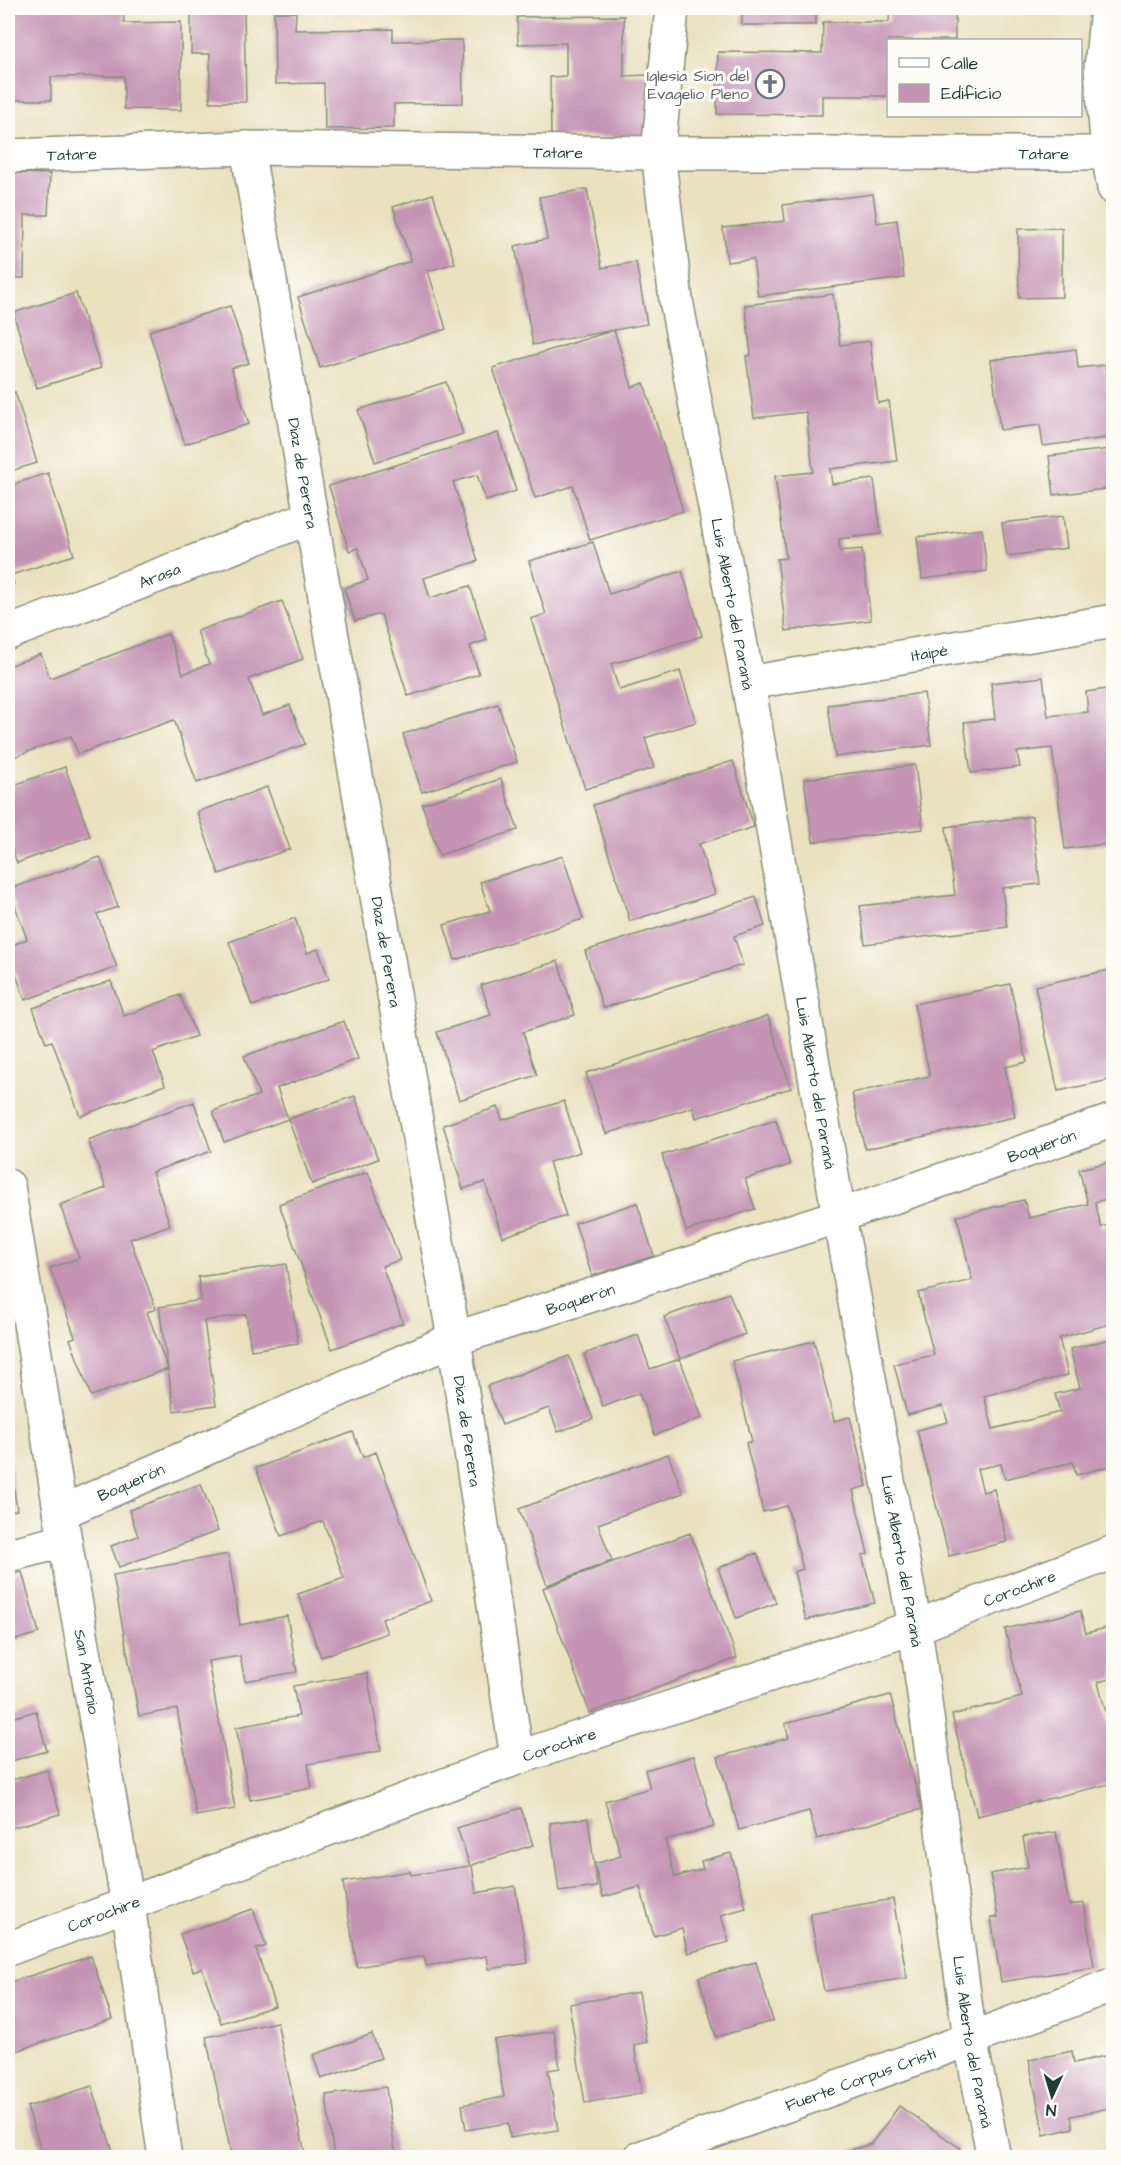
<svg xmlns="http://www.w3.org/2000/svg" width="1121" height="2165" font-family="'Architects Daughter',sans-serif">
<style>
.building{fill:#c594b5}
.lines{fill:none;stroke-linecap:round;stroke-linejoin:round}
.street-casing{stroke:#848f7a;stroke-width:36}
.secondary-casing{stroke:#848f7a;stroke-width:36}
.street{stroke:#fff;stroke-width:33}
.secondary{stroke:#fff;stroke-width:33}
.labels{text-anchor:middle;stroke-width:6;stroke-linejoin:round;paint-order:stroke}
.worship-label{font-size:16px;fill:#5b616d;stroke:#fdfcf7;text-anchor:end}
.street-label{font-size:16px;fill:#1f3d34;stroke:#fdfcf7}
</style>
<rect width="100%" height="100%" fill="#fdfcf7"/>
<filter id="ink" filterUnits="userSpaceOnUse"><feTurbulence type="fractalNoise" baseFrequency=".0167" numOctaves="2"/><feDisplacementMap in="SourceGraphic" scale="12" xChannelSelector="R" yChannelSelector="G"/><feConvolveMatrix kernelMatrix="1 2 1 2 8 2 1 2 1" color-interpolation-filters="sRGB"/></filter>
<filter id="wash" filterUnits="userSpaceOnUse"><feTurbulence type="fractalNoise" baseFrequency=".008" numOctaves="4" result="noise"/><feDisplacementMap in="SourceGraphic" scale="24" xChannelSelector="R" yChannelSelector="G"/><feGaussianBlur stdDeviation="1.35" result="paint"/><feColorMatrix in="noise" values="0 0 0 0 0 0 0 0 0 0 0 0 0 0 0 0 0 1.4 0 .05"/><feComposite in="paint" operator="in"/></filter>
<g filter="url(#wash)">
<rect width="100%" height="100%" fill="#eae1bf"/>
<g id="blocks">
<!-- building -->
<path class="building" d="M8 8H123L124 23 181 22V110L124 109V76L51 77V100H8Z
M742 8H816V25H742Z
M890 8H955V40H888V96H822V115L717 114 718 52 822 53 823 22H889Z
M244 10 246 102H210V54H191V11Z
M274 12H296L295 30 393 29V41L462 40 463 103 394 104V128L325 129 324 83 275 84Z
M624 16V76L648 75 649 136 551 137 550 77 566 76V43L518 44 517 17Z
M8 173 50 174 48 215H25L24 278H8Z
M587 189 602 268 636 262 647 324 533 345 515 246 547 239 539 197Z
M433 194 455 263 428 271 446 329 320 368 298 297 411 261 393 207Z
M873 194 877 223 897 220 904 278 758 296 753 259 727 262 723 228 785 221 783 205Z
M1062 228V297L1019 298 1018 229Z
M76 293 101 368 37 388 13 313Z
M833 294 840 345 870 341 878 403 889 401 897 461 830 469 832 484 874 479 881 534 839 539 840 551 862 549 871 620 786 631 777 559 786 558 775 476 813 472 806 412 754 418 746 356 751 355 745 305Z
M230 306 249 363 231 368 249 424 185 444 149 331Z
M614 330 632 387 644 383 683 511 590 540 573 486 535 498 493 368Z
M1076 349 1078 368 1105 365 1114 437 1043 446 1040 425 1000 430 991 360Z
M446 382 463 434 375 462 358 410Z
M15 392 37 463 8 472V394Z
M498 433 516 491 486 501 477 475 453 482 478 561 424 578 430 598 470 586 487 640 470 646 479 674 408 696 381 614 355 621 344 588 368 580 358 548 349 551 329 486Z
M1110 449 1114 488 1054 495 1049 456Z
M48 473 74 555 11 575 14 584 8 586V486Z
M1063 516 1067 548 1007 556 1002 523Z
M982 529 987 571 922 579 917 537Z
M593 542 609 594 682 571 702 636 611 664 619 690 680 671 696 722 645 738 654 768 585 789 531 619 546 614 529 561Z
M282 601 303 659 249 679 262 715 290 705 305 744 197 783 174 720 78 754 71 736 8 759V666L41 654 50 678 168 634 183 674 209 664 197 631Z
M1043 677 1048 716 1088 712 1086 692 1114 688V843L1065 849 1052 748 1017 752 1020 767 971 773 964 722 995 719 991 683Z
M924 693 931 745 835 757 828 705Z
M498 704 517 762 422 792 403 734Z
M733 761 754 827 699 844 715 894 630 921 593 805Z
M915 765 923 829 813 842 804 779Z
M65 767 90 836 17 863 8 836V787Z
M501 779 518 830 439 855 422 804Z
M267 787 290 849 219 874 197 812Z
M1032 816 1040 884 1002 888 1007 927 865 944 860 906 955 895 946 827Z
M563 856 583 919 455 960 444 925 490 911 480 882Z
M100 857 118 907 97 914 117 967 25 1000 8 952V947L27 939 9 889Z
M756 897 765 926 734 936 743 965 603 1008 585 951Z
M295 918 307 953 318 949 329 979 252 1006 229 942Z
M558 961 575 1015 523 1032 537 1075 459 1100 437 1032 491 1015 481 985Z
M1114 969V1079L1058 1091 1035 986Z
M111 981 124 1016 180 995 196 1036 153 1052 165 1085 80 1116 52 1041 46 1043 33 1008Z
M1010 984 1027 1062 1005 1067 1015 1117 865 1149 852 1093 930 1076 914 1004Z
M768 1016 791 1088 696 1118 693 1107 606 1134 586 1073Z
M344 1021 358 1059 277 1088 288 1119 224 1142 213 1111 259 1095 244 1056Z
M355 1096 378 1159 312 1184 288 1119Z
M564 1101 580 1152 549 1162 566 1216 502 1237 485 1182 463 1189 443 1125 498 1107 502 1120Z
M194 1102 211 1151 152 1172 170 1225 130 1239 156 1309 147 1312 168 1369 91 1396 70 1339 75 1337 50 1268 79 1258 60 1205 106 1188 88 1140Z
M776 1120 790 1165 745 1179 755 1209 686 1231 662 1155Z
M1114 1161V1197L1095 1202 1101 1227 1114 1224V1323L1059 1338 1068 1375 984 1396 993 1429 1060 1412 1055 1394 1080 1388 1070 1349 1114 1338V1465L1076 1475 1073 1462 1005 1479 1001 1464 977 1469 983 1492 994 1489 1007 1542 949 1556 917 1430 948 1422 943 1406 907 1415 894 1364 934 1355 918 1293 972 1280 957 1216 1024 1200 1029 1218 1088 1204 1079 1169Z
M368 1172 400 1260 382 1266 403 1323 332 1349 279 1204Z
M637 1203 654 1256 592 1276 575 1223Z
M286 1264 298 1343 251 1350 246 1314 204 1321 216 1405 174 1411 159 1307 201 1300 198 1277Z
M729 1293 745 1334 680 1359 664 1317Z
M638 1335 650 1369 680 1359 702 1418 655 1435 639 1393 603 1407 584 1354Z
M814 1341 834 1421 850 1417 867 1486 853 1490 868 1554 862 1555 875 1603 806 1620 794 1572 803 1569 787 1506 763 1512 746 1443 752 1441 732 1361Z
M569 1356 593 1419 558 1432 549 1408 502 1425 487 1386Z
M353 1432 363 1457 376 1452 431 1601 382 1619 387 1633 321 1657 298 1594 344 1578 323 1521 281 1536 256 1468Z
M8 1448 17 1510 8 1512Z
M668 1454 683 1493 598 1524 612 1561 547 1585 519 1509Z
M201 1484 218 1531 119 1567 111 1546 138 1536 129 1510Z
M690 1533 737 1658 590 1713 543 1588Z
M757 1553 776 1603 736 1618 718 1568Z
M228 1554 240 1625 287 1616 297 1672 245 1681 240 1656 208 1661 235 1809 196 1816 177 1709 139 1716 113 1575Z
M22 1572 39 1633 8 1642V1576Z
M1080 1611 1086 1633 1114 1626V1678L1098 1682 1114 1744V1783L977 1816 952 1715 1022 1697 1005 1629Z
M367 1673 381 1751 308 1764 312 1788 250 1800 236 1727 299 1716 293 1686Z
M890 1695 922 1809 817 1839 809 1811 739 1830 718 1757 789 1738 785 1724Z
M36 1711 47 1751 8 1762V1719Z
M694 1756 714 1827 665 1840 675 1877 703 1869 701 1861 731 1853 746 1908 721 1915 729 1942 688 1953 682 1928 654 1936 640 1887 603 1897 594 1864 621 1856 605 1801 650 1788 645 1770Z
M47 1770 60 1814 8 1829V1781Z
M521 1808 533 1845 472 1865 476 1893 515 1886 528 1963 489 1969 487 1956 426 1966 424 1956 357 1967 343 1882 410 1871 411 1875 470 1866 457 1828Z
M588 1818 597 1887 559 1892 550 1823Z
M1056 1832 1069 1905 1084 1903 1094 1967 1001 1982 991 1918 998 1917 990 1874 1028 1867 1023 1837Z
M893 1899 907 1978 824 1991 810 1913Z
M253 1909 266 1946 256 1949 275 2006 221 2023 202 1968 193 1971 180 1934Z
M91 1956 112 2019 8 2054V1983Z
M756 1962 773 2021 716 2037 699 1977Z
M639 1992 647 2042 634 2045 642 2093 585 2103 569 2004Z
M277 2022 306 2158H232L206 2037Z
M554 2031 560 2068 548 2070 558 2130 510 2138 508 2123 466 2130 462 2105 504 2097 494 2040Z
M372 2034 381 2058 321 2079 313 2055Z
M1072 2051 1074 2063 1114 2054V2107L1071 2116 1073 2128 1044 2135 1029 2060Z
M92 2086 115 2158H44L27 2107Z
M386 2087 396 2158H334L326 2095Z
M899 2106 960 2148 952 2158H823L871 2144Z"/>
</g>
</g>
<g filter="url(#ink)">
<use href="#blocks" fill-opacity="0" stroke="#848f7a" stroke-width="1.5"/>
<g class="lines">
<!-- street casing -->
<g class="street-casing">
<g id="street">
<path d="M1107 8 1101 68 1108 153 1114 188"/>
<path id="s1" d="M247 148 454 1339 517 1758"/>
<path id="s2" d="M8 156 247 148 658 153H1108"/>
<path id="s3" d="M8 633 311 517"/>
<path id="s4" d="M748 683 1114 621"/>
<path id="s5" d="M8 1186 65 1541 128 1905 165 2158"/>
<path id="s6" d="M62 1512 454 1339 839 1216 1114 1120"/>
<path d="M8 1555 65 1541"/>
<path id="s7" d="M8 1949 517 1758 915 1627 1114 1552"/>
<path id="s8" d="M640 2158 970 2039 1114 1984"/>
</g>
</g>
<!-- secondary casing -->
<g class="secondary-casing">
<g id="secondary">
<path id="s9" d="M672 8 658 153 676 300 748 683 839 1216 915 1627 970 2039 994 2158"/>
</g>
</g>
<!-- street -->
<use href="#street" class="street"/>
<!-- secondary -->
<use href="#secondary" class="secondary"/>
</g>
</g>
<!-- icons -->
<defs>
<g id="church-ring" transform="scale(1.5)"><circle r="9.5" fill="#fdfcf7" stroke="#6b7280" stroke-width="1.5"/><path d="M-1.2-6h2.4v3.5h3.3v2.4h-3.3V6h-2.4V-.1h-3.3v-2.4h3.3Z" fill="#6b7280"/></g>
</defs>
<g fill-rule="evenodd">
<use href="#church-ring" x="770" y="84"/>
</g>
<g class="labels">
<!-- worship labels -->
<g class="worship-label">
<text x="749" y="81">Iglesia Sion del<tspan x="749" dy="18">Evagelio Pleno</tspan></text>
</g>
<!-- street labels -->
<g class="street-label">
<text dy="6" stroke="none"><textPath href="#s2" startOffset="550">Tatare</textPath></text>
<text dy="6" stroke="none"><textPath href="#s2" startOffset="1036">Tatare</textPath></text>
<text dy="6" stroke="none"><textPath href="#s2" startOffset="64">Tatare</textPath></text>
<text dy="6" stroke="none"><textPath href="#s1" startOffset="330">Diaz de Perera</textPath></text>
<text dy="6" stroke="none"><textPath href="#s3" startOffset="162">Arasa</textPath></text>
<text dy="6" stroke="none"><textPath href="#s9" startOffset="603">Luis Alberto del Paraná</textPath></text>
<text dy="6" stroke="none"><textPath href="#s4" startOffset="184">Itaipé</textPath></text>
<text dy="6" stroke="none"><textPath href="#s1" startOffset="816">Diaz de Perera</textPath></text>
<text dy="6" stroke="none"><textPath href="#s9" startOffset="1089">Luis Alberto del Paraná</textPath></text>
<text dy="6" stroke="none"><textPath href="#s6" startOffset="1047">Boquerón</textPath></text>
<text dy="6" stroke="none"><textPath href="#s6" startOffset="561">Boquerón</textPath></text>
<text dy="6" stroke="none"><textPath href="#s1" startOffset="1302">Diaz de Perera</textPath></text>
<text dy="6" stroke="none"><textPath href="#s6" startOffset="75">Boquerón</textPath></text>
<text dy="6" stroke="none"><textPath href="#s9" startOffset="1575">Luis Alberto del Paraná</textPath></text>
<text dy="6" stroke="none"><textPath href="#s7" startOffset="1074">Corochire</textPath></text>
<text dy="6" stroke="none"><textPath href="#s5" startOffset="492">San Antonio</textPath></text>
<text dy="6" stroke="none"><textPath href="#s7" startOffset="588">Corochire</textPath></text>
<text dy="6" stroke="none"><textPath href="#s7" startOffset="102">Corochire</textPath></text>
<text dy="6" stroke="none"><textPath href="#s9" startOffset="2061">Luis Alberto del Paraná</textPath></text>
<text dy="6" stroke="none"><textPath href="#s8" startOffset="234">Fuerte Corpus Cristi</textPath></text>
</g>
</g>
<!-- margin -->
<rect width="1121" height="2165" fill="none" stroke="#fdfcf7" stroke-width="30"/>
<!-- legend -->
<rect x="887" y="39" width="195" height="78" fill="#fdfcf7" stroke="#a4b0a9" stroke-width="1.5"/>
<rect x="899" y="58" width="30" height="9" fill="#ffffff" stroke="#a4b0a9" stroke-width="1.5"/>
<text x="941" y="69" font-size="18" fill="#1f3d34">Calle</text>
<rect x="899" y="84" width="30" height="18" fill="#c594b5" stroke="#a4b0a9" stroke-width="1.5"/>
<text x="941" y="99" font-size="18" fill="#1f3d34">Edificio</text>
<!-- north arrow -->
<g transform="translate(1052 2096) rotate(184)" stroke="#fdfcf7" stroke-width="4.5" paint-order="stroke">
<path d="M0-4.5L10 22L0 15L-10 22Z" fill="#1f3d34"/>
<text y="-9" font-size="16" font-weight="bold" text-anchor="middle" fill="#1f3d34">N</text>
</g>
</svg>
